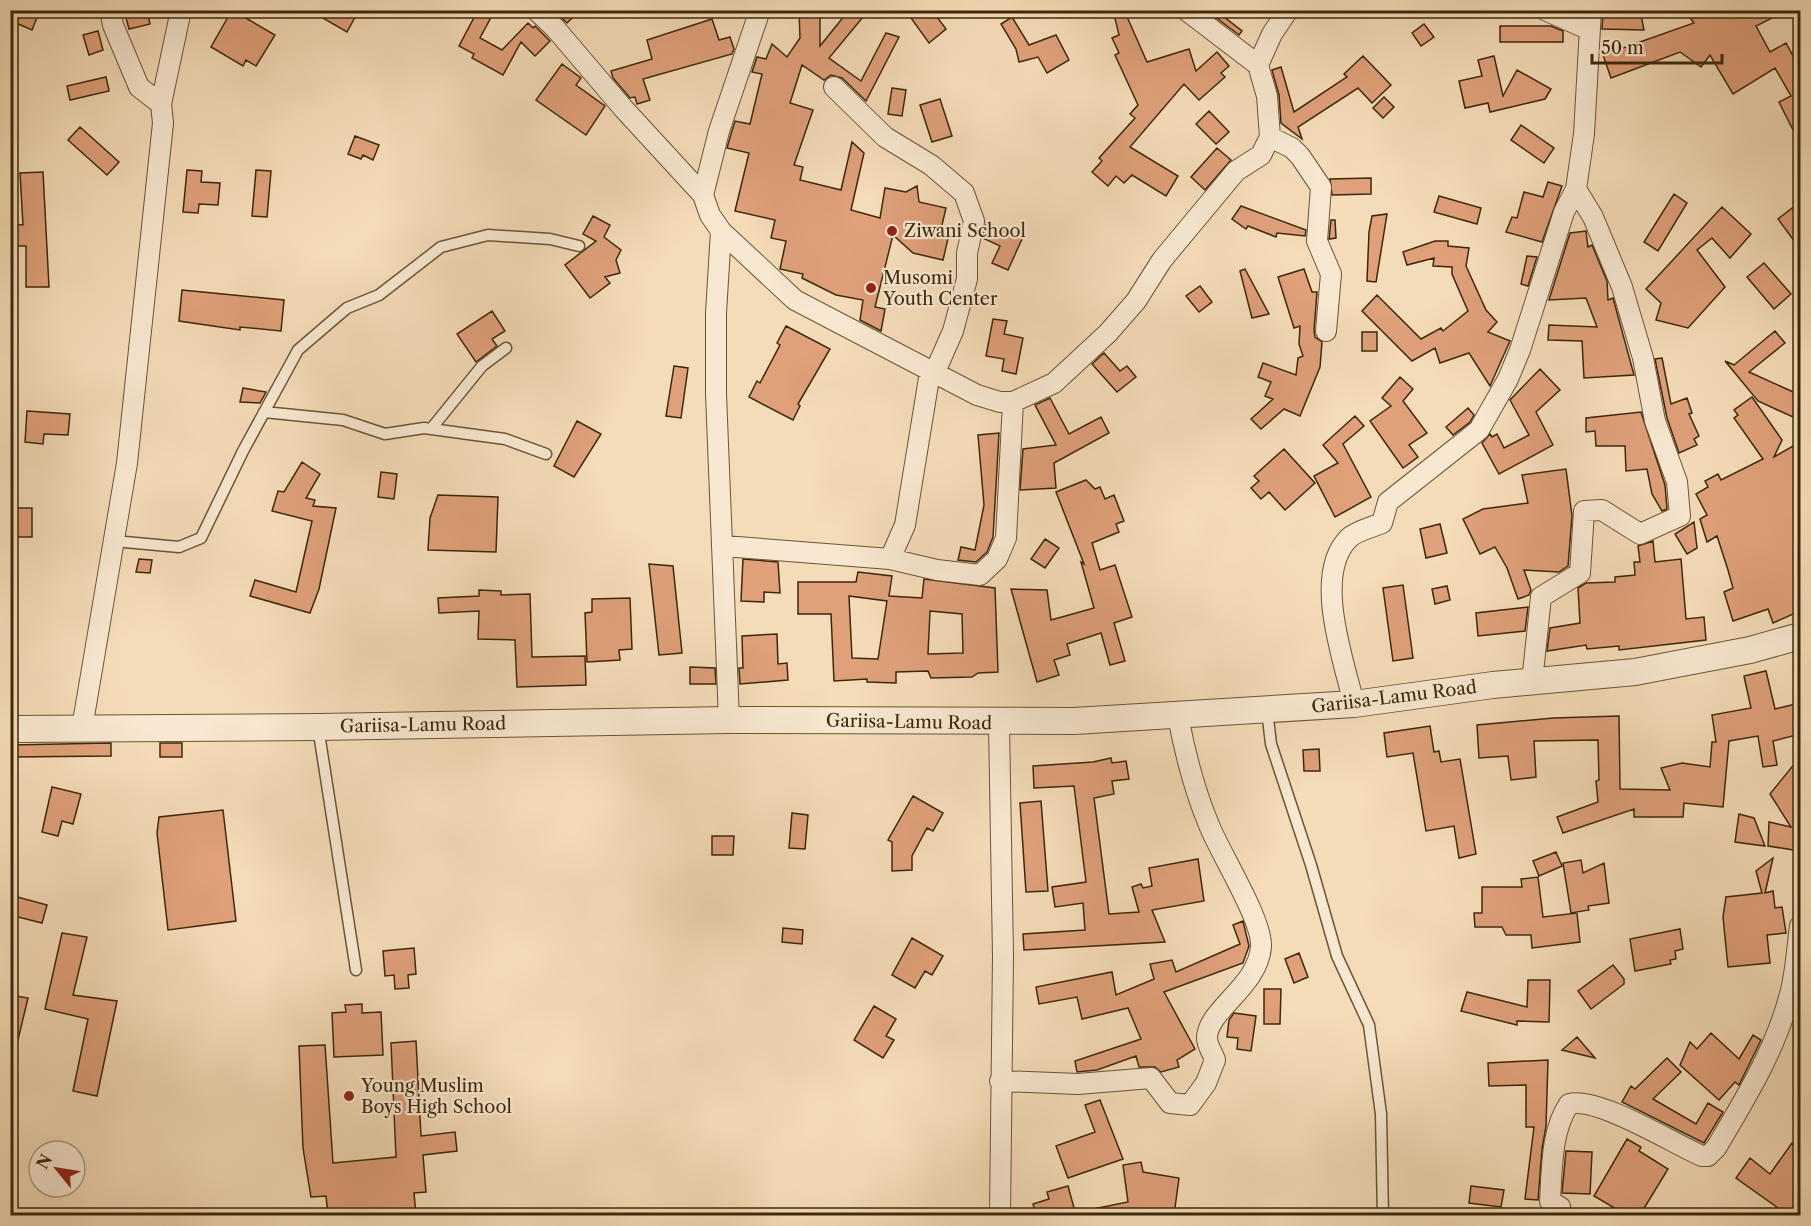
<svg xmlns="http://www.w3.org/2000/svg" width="1811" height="1226" font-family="'Libre Caslon Text',serif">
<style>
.building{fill:#dfa07a;stroke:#3c280b;stroke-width:1.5;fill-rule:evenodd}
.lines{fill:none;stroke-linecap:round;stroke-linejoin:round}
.service-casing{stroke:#6a5536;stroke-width:13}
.minor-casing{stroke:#6a5536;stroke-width:22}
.tertiary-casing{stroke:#6a5536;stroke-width:28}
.service{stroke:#f8e8d1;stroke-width:10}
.minor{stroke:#f8e8d1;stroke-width:20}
.tertiary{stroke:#f8e8d1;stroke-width:26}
.poi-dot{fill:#8f2418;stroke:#f8e8d1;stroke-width:2}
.labels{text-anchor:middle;stroke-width:4.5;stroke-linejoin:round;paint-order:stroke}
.poi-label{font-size:18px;fill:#3c280b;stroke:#f8e8d1;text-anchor:start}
.street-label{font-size:18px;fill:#3c280b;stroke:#f8e8d1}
</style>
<rect width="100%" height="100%" fill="#f5dcb8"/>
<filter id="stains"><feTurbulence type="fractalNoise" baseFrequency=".00333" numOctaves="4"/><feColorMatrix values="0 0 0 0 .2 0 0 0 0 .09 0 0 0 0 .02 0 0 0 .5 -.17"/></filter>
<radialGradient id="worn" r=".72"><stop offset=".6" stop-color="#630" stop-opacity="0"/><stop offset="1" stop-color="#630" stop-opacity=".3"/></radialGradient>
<!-- building -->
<path class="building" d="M21 10H40L32 30 16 23Z
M124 10H147L150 24 129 29Z
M232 10 275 35 256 66 246 60 243 66 211 47Z
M309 10H359L347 32Z
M478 10H495L480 38 502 50 528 23 533 28 535 26 550 41 535 56 521 42 503 75 472 58 474 54 459 46Z
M554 10H580L567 23Z
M799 10H820V46L849 10H855L863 17 829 58 861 81 886 33 899 37 866 101 842 78 831 75 824 80 802 65 790 103 813 110 794 165 803 167 800 180 841 190 852 142 864 153 851 210 880 218 885 188 906 192 917 186 919 202 946 208 941 229 950 230 943 260 913 253 893 235 875 307 885 309 881 331 860 320 863 300 836 295 802 278 803 274 780 269 786 241 771 238 775 220 735 211 749 153 727 148 731 134 735 121 750 124 762 74 752 72 757 57 766 59 772 44 787 57 800 38Z
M921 10H932L946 29 929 43 911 18Z
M1113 10H1124L1147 62 1189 49 1196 71 1217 52 1229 66 1221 73 1225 77 1199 100 1184 84 1130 147 1178 176 1166 196 1132 175 1124 183 1116 176 1108 186 1092 172 1102 161 1099 158 1135 118 1130 114 1138 105 1115 55 1119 53 1112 38 1119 35Z
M1206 10H1215L1242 31 1239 35Z
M1619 10H1640L1644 30 1602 29 1603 13Z
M1684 10H1788L1756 26 1770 52 1786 43 1800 69V144L1779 102 1791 96 1775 68 1733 94 1710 55 1701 67 1680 52 1611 78 1603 55 1694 23Z
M1012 17 1029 45 1056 35 1069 60 1047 73 1038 57 1019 62 1016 49 1001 24Z
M712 19 719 40 730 37 734 49 732 54 643 79 650 100 637 104 635 97 630 98 613 78 611 71 652 59 647 40Z
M1424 24 1434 37 1421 46 1412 33Z
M1500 26H1551L1563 31V42H1500Z
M98 31 103 50 89 55 83 35Z
M1363 56 1391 85 1372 103 1358 88 1298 127 1302 139 1281 123 1279 95 1272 70 1281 67 1294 112 1347 77 1344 74Z
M1494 56 1503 96 1517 70 1551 89 1545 99 1490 112 1488 103 1465 108 1459 81 1482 76 1478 60Z
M562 64 581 78 576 85 605 106 586 135 536 100Z
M106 77 109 91 70 100 67 86Z
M892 88 906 90 902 116 888 114Z
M1384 97 1394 107 1383 118 1373 108Z
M940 99 952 136 932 142 920 105Z
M1209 111 1229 132 1216 144 1196 124Z
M1521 125 1554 148 1544 163 1511 140Z
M80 127 119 162 107 175 68 140Z
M355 136 379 145 373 160 363 155 361 159 348 154Z
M1217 148 1231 160 1205 190 1191 177Z
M187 170 202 171 201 182 220 183 218 205 199 204 198 213 183 212Z
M256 170 271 171 267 217 252 216Z
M43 172 49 287H26V246H10V224L23 225 20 173Z
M1371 178V194L1332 195 1330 179Z
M1548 182 1562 186 1542 242 1506 232 1512 217 1517 218 1524 192 1543 197Z
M1674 194 1687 203 1658 251 1644 242Z
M1439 196 1481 208 1477 224 1434 212Z
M1800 202V249L1778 219Z
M1241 206 1306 230 1305 236 1277 233 1276 237 1248 226 1246 229 1232 219Z
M1722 207 1751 234 1730 258 1712 238 1697 250 1725 287 1688 328 1656 320 1661 303 1646 289Z
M1387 214 1376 282 1367 281 1369 232 1372 216Z
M593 216 610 225 604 237 621 250 616 260 620 273 605 277 610 283 590 298 565 265 596 241 583 234Z
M1331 220H1335L1336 238 1329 239Z
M986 222 1022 239 1008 270 992 263 1000 246 983 238Z
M1586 231 1588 247 1592 245 1607 281 1608 300 1613 298 1634 375 1584 378 1582 341 1548 340 1549 325 1597 327 1586 298 1549 300 1570 233Z
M1435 241H1448V246L1469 248 1466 266 1486 310 1497 322 1488 332 1510 341 1490 386 1469 353 1440 363 1435 348 1412 361 1362 311 1377 295 1421 339 1441 328 1443 331 1468 311 1452 274V267L1433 266 1434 258 1407 265 1403 252Z
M1527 256 1537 257 1528 286 1521 284Z
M1764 263 1791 294 1774 309 1747 277Z
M1245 269 1269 314 1252 318 1240 271Z
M1304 269 1312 292H1317L1314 330 1315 337 1322 342 1320 367 1300 416 1284 409 1261 429 1251 419 1273 399 1265 396 1271 382 1258 377 1263 363 1296 375 1298 358 1303 356 1299 344 1300 326 1294 328 1278 277Z
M1200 286 1212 302 1199 312 1186 296Z
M182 290 284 300 281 331 240 327V330L179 321Z
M492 311 505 331 492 339 497 346 476 362 457 334Z
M993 319 1007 321 1004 334 1023 338 1016 374 1002 371 1004 359 986 356Z
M786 326 830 349 798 404 800 406 793 420 749 397 757 381 760 383 780 345 777 343Z
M1775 331 1785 343 1749 372 1800 395 1793 417 1758 401 1725 361 1734 365Z
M1362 332H1377V351H1362Z
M1104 353 1120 371 1127 366 1136 377 1117 392 1092 364Z
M1662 358 1671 404 1687 398 1692 413 1689 414 1699 436 1694 439 1697 445 1679 453 1667 418 1655 359Z
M674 366 688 368 681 418 666 416Z
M1540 369 1560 390 1536 412 1553 445 1499 474 1482 443 1490 434 1492 437 1497 434 1504 448 1529 435 1510 400Z
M1400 377 1413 389 1403 401 1427 433 1409 445 1418 457 1403 468 1370 421 1391 406 1382 398Z
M243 388 266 392 260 403 240 402Z
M1752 397 1782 440 1774 457 1800 442V611L1773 623 1768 609 1733 621 1724 592 1733 588 1728 570 1717 536 1707 542 1700 519 1707 515 1696 494 1708 487 1705 481 1718 474 1721 480 1763 459 1734 418 1738 415 1734 410Z
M1050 398 1069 434 1101 417 1109 433 1054 463 1056 488 1020 490 1023 449 1056 445 1035 405Z
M1468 408 1474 415 1470 422 1453 435 1446 427Z
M27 411 70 414 68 435 44 434 43 444 25 442Z
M1641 412 1665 485 1667 509 1662 511 1652 494 1647 469 1626 471 1625 446H1596L1595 431 1586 432V418Z
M1355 416 1364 426 1343 444 1371 497 1335 517 1314 476 1338 463 1323 445Z
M577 421 601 434 574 477 554 466Z
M999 433 993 537 987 552 976 562 958 560 961 547 975 550 984 505 978 435Z
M1284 449 1315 483 1285 510 1269 492 1261 499 1251 488 1259 481 1254 476Z
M302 462 320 474 306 498 315 500 313 506 336 508 319 589 310 613 250 596 255 580 296 592 312 521 272 511 278 491 284 492Z
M1566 469 1572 516 1568 566 1559 572 1524 570 1531 590 1529 595 1518 599 1507 568 1495 547 1480 554 1463 519 1483 509 1528 503 1522 475Z
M381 472 397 474 394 499 378 497Z
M1086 480 1095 489 1100 487 1105 499 1114 495 1124 521 1116 524 1119 532 1092 543 1100 570 1115 565 1132 617 1114 623 1125 661 1110 665 1101 633 1067 644 1070 655 1054 660 1059 675 1037 682 1011 589 1047 590 1051 620 1094 608 1081 562 1084 564 1056 492Z
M438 495 498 497 496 552 428 550 430 518Z
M10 508H32V537H10Z
M1694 522 1697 548 1687 554 1675 534Z
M1440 524 1447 553 1426 558 1420 529Z
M1045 539 1059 548 1045 568 1031 559Z
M1653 541 1655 562 1681 559 1686 619 1704 617 1706 640 1619 650V646L1587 649 1586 645 1547 651 1550 628 1580 623 1578 588 1586 583 1615 582V577L1635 575 1634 562H1640L1638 546Z
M139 559 152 560 150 573 136 572Z
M743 559 778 562 780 593 764 592V602L741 601Z
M649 564 673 566 682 653 659 655Z
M858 572 892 576 889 596 922 598 924 579 995 588 998 672 978 673 972 677 931 678 928 671 896 672V683L867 682V679L834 681 831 614H798V582H856ZM849 596 887 601 878 659 852 658ZM930 611 962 614 963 653 928 654Z
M1403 585 1413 658 1393 661 1383 588Z
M1447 586 1450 600 1435 604 1432 589Z
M479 590 501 591V595L530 594 532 657 585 656 586 685 517 687 515 640 478 639 479 611 439 613 438 598 479 596Z
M630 598 632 649 619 650 620 660 587 662 585 613 592 612V599Z
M1528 607 1525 631 1478 636 1476 613Z
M777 634 778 664 787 663 788 680 740 684 739 668H743L742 636Z
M690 667 715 668 716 684H690Z
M1766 671 1775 709 1800 703V734L1773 741 1777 765 1763 767 1758 736 1729 741 1723 807 1684 803 1683 817H1634V809L1563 833 1557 817 1598 802 1596 781 1599 780 1598 740 1534 741 1536 777 1511 780 1508 756 1479 758 1477 725 1553 718 1619 716 1620 789 1670 790 1661 768 1682 763 1710 767 1712 742H1716L1712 715 1751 708 1744 676Z
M1430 726 1434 752 1439 751 1441 762 1460 759 1476 854 1459 858 1454 826 1426 831 1413 753 1387 757 1384 733Z
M111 743V756L10 757V745Z
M160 743H182V757H160Z
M1319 749 1320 771H1304L1303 750Z
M1800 757V851L1768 846 1769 822 1791 827 1770 794Z
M1111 758 1112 763 1126 761 1129 779 1112 781 1114 794 1094 798 1109 914 1139 912 1132 887 1141 884 1143 888 1152 886 1149 868 1198 859 1204 901 1152 910 1165 942 1024 950 1023 934 1085 930 1083 903 1055 907 1052 887 1086 882 1074 786 1034 788 1033 766 1093 762Z
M52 787 81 794 73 824 62 821 58 836 42 832Z
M913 796 943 813 933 831 927 828 912 856V870L892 871V842L888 840Z
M1041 801 1048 891 1026 892 1020 803Z
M223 810 236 921 168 930 157 833 159 817Z
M792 813 808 815 805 849 789 848Z
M1739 814 1754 818 1765 846 1735 842Z
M712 836H734L733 855H712Z
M1556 852 1562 866 1539 876 1533 861Z
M1773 858 1765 893 1773 891 1775 908 1782 907 1786 933 1767 935 1770 963 1728 967 1723 917 1726 897 1762 893 1756 871Z
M1581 860 1583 873 1604 863 1609 903 1588 906 1589 910 1571 913 1563 863Z
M1538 877 1543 917 1577 913 1580 942 1532 948 1531 935H1506L1502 927H1475L1474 913H1482V887H1522L1521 879Z
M10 895 47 905 42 923 10 915Z
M1243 921 1249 946 1243 963 1164 992 1195 1049 1177 1060 1179 1067 1161 1072 1155 1067H1139L1136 1056 1097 1070 1077 1072 1075 1061 1141 1039 1128 1008 1082 1019 1077 997 1039 1004 1036 987 1112 972 1116 995 1154 979 1150 964 1172 960 1176 972 1240 944 1233 925Z
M783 928 803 930 802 944 782 942Z
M1680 929 1683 949 1675 951 1676 959 1670 960 1671 964 1635 971 1630 939Z
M62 933 87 937 73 995 117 1001 97 1096 73 1091 88 1019 45 1009Z
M912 938 943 956 932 975 925 971 915 988 892 975Z
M414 948 416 974 408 975 409 988 395 989 394 975 385 976 383 951Z
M1299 953 1308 977 1294 983 1285 959Z
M1613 965 1624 979V984L1591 1009 1578 991Z
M1528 980H1550L1549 1022 1517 1021V1025L1461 1011 1467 992 1527 1007Z
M1264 989H1281L1280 1024H1264Z
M10 995 28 998 16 1048 10 1047Z
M362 1004V1013L381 1012 383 1055 334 1057 332 1013 346 1012 345 1005Z
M874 1006 896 1019 886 1036 894 1040 883 1058 854 1040Z
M1234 1013 1256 1016 1251 1051 1237 1049 1238 1038 1227 1037 1229 1020Z
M1711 1033 1739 1059 1753 1035 1761 1040 1739 1085 1735 1082 1719 1100 1680 1065 1690 1042 1697 1049Z
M1577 1037 1595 1058 1562 1050Z
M416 1041 421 1136 455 1132 457 1151 423 1155 426 1192 414 1193 416 1215H328L326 1196 311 1197 303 1148 299 1046 325 1045 333 1163 396 1157 391 1043Z
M1667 1058 1681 1072 1653 1099 1696 1124 1708 1103 1723 1112 1704 1143 1622 1102 1631 1086 1635 1089Z
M1548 1060 1546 1126 1542 1149 1538 1200 1525 1199 1534 1127H1526V1085L1489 1086 1488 1063Z
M1100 1100 1123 1159 1068 1178 1056 1146 1095 1132 1085 1105Z
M1627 1139 1641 1147 1639 1151 1668 1169 1640 1215H1615L1618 1210 1594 1196Z
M1792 1143 1800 1149V1215H1788L1736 1178 1750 1158 1770 1174Z
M1566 1151 1592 1152 1590 1194 1562 1193Z
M1141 1162 1143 1172 1179 1178 1174 1215H1094L1093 1209 1128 1202 1123 1165Z
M1068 1186 1076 1215H1036L1033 1204 1049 1199 1047 1192Z
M1471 1186 1504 1190 1501 1207 1469 1203Z"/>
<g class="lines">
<!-- service casing -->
<g class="service-casing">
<path id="service" d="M264 412 343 420 385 434 424 428 505 439 546 454
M431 429 482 366 506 348
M114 541 179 547 201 538 243 451 298 350 347 308 379 295 441 247 488 235 550 239 579 246
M1267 710 1271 744 1311 865 1337 956 1369 1025 1381 1114 1383 1216
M318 727 356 970"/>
</g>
<!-- minor casing -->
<g class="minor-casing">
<path id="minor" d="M110 10 113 25 139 87 161 104
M536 10 555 28 623 108 703 195 710 215 721 231 716 313V394L729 720
M1186 10 1258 65
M1545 10 1590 30
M1800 10V11
M834 87 885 137 931 165 964 193 974 221 967 253V279L953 331 934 374
M1270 137 1292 148 1300 156 1321 187 1317 241 1331 274 1326 331
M703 195 719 131 760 10
M721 231 795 300 977 395 1000 402H1013L1054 383 1108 333 1136 301 1162 260 1236 171 1261 155 1270 137 1267 96 1258 65 1272 34 1288 10
M724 546 890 559 905 525 930 372
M890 559 937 570 980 575 997 559 1006 538 1013 402
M1532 682 1541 597 1580 573 1584 511 1602 510 1640 534 1680 516 1677 482 1655 421 1643 358 1622 287 1593 217 1576 189
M1354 704C1344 661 1312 574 1349 538 1356 531 1373 527 1382 523L1388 502 1479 430 1508 379 1520 350 1564 212 1576 189 1584 134 1591 10
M999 723 1003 956 1000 1216
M82 728 127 463 159 161 163 123 161 104 181 10
M1000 1081 1078 1084 1151 1078 1170 1103 1190 1105 1206 1083 1215 1060C1213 1053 1207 1046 1207 1038 1207 1010 1259 986 1261 946 1262 919 1220 853 1209 825 1194 789 1185 754 1178 716
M1558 1216 1560 1207 1550 1201C1552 1169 1551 1131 1569 1104 1597 1096 1672 1143 1702 1156H1708L1716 1148C1745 1099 1776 1049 1790 994 1796 972 1797 948 1800 926"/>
</g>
<!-- tertiary casing -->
<g class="tertiary-casing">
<path id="tertiary" d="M10 729 318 727 729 720 1074 721 1354 704 1493 685 1635 672 1750 650 1800 636"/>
</g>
<!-- service -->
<use href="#service" class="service"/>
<!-- minor -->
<use href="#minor" class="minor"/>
<!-- tertiary -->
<use href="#tertiary" class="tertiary"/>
</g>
<!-- markers -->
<g class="poi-dot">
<circle cx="892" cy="231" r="6"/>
<circle cx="871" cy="288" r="6"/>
<circle cx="349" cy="1096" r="6"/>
</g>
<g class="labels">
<!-- poi labels -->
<g class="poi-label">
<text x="904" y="237">Ziwani School</text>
<text x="883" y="284">Musomi<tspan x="883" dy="21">Youth Center</tspan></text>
<text x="361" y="1092">Young Muslim<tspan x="361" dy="21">Boys High School</tspan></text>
</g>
<!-- street labels -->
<g class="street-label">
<text transform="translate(1394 697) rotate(-7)" y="6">Gariisa-Lamu Road</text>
<text transform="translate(909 722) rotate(1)" y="6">Gariisa-Lamu Road</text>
<text transform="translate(423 725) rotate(-1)" y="6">Gariisa-Lamu Road</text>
</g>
</g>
<!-- margin -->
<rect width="1811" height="1226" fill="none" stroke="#f5dcb8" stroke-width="36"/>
<rect x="12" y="12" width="1787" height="1202" fill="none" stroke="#3c280b" stroke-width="3"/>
<rect x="18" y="18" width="1775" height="1190" fill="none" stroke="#3c280b" stroke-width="1.5"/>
<!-- north arrow -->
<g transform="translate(57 1169) rotate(300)"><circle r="28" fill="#f8e8d1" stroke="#ad9b82" stroke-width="1.5"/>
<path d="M0-4.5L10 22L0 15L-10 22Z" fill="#8f2418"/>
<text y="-9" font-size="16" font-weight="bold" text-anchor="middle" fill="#3c280b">N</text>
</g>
<!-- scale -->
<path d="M1592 54v9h130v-9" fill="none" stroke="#3c280b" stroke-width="3"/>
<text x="1601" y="54" font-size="18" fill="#3c280b" stroke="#f8e8d1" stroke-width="4.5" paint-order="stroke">50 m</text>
<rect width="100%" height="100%" filter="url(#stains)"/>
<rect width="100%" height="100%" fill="url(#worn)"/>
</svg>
